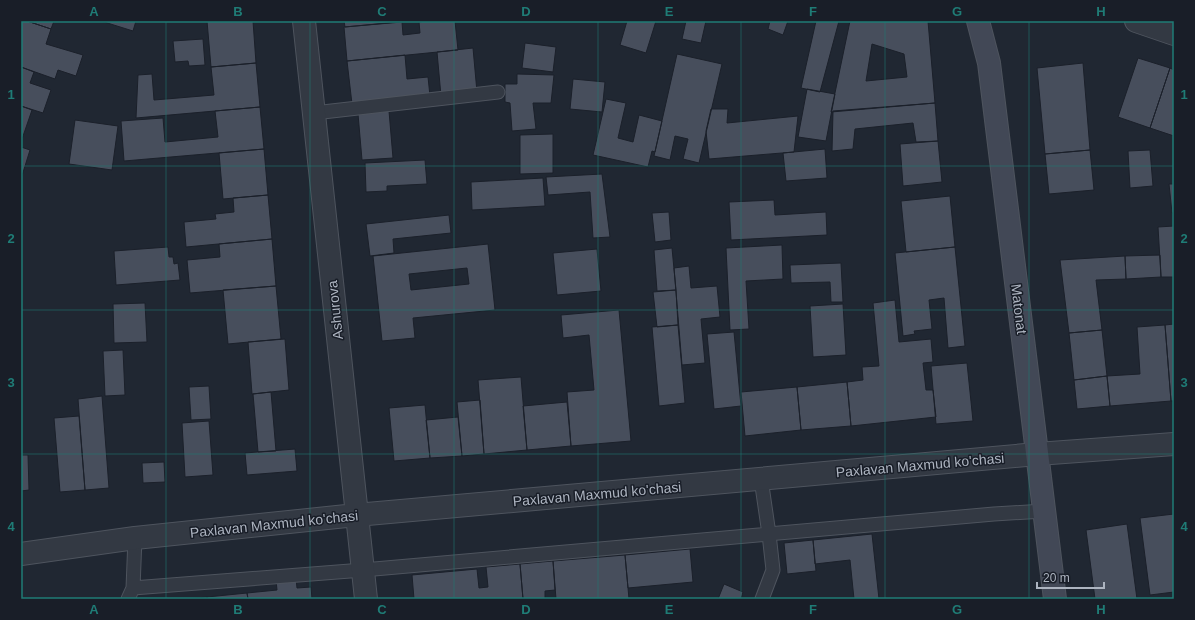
<svg xmlns="http://www.w3.org/2000/svg" width="1195" height="620" font-family="Arial,sans-serif">
<style>
.building{fill:#474e5c;stroke:#1b202a;fill-rule:evenodd}
.lines{fill:none;stroke-linecap:round;stroke-linejoin:round}
.lane-casing{stroke:#4e545e;stroke-width:15}
.street-casing{stroke:#4e545e;stroke-width:24}
.secondary-casing{stroke:#4e545e;stroke-width:24}
.lane{stroke:#333943;stroke-width:13}
.street{stroke:#333943;stroke-width:22}
.secondary{stroke:#424856;stroke-width:22}
.grid{fill:none;stroke:#1f7c76;stroke-width:1;stroke-opacity:0.55}
.labels{text-anchor:middle;stroke-width:3;stroke-linejoin:round;paint-order:stroke}
.street-label{font-size:14px;fill:#adb4c0;stroke:#191e28}
.neatline{fill:none;stroke:#1f7c76;stroke-width:1.5}
.grid-label{font-size:13px;text-anchor:middle;font-weight:bold;fill:#1f7c76}
</style>
<rect width="100%" height="100%" fill="#202732"/>
<!-- building -->
<path class="building" d="M21 21H27L51 29 46 44 83 55 76 76 58 70 55 79 21 67Z
M27 21H54L51 29Z
M101 21H136L133 31Z
M207 21H253L256 63 211 67Z
M344 21H408L345 27Z
M426 21H455L458 50 347 61 344 27 402 22 403 35 420 33 419 22Z
M627 21H656L646 53 620 45Z
M686 21H706L701 43 682 39Z
M770 21H788L783 35 768 29Z
M816 21H839L820 92 801 88Z
M850 21H928L935 103 831 112ZM872 44 904 54 907 77 866 81Z
M203 39 205 65 189 66 188 61 175 62 173 41Z
M525 43 556 47 553 72 522 68Z
M473 48 477 92 441 96 437 52Z
M677 54 722 64 699 163 683 159 688 139 675 136 670 160 654 156Z
M405 55 407 79 428 77 430 96 352 104 347 61Z
M1138 58 1170 68 1150 128 1118 117Z
M256 63 260 107 136 118 138 75 152 74 154 100 214 95 211 67Z
M1083 63 1090 150 1045 154 1037 68Z
M21 67 34 72 30 83 51 90 43 113 21 106Z
M1170 68 1174 70V136L1150 128Z
M517 74 554 75 551 103H533L536 129 512 131 510 103 505 102V84H517Z
M573 79 605 82 602 112 570 109Z
M807 89 835 94 826 141 798 137Z
M606 99 626 103 618 138 633 142 639 115 662 121 655 152 652 151 648 167 593 155Z
M935 103 938 141 916 142 913 123 855 129 853 149 832 151 833 111Z
M21 106 32 110 21 142Z
M260 107 264 149 124 161 121 121 163 118 165 142 218 137 215 111Z
M711 109H728L727 123 798 116 794 152 709 159 706 131Z
M389 111 393 158 362 160 358 114Z
M75 120 118 126 112 170 69 164Z
M553 134V173L520 174V135Z
M938 141 942 182 903 186 900 144Z
M21 147 30 150 21 179Z
M264 149 268 195 223 199 219 153Z
M825 149 827 178 786 181 783 153Z
M1090 150 1094 190 1049 194 1045 154Z
M1150 150 1153 186 1130 188 1128 151Z
M425 160 427 184 387 186V191L366 192 365 163Z
M602 174 610 237 593 238 590 192 548 195 546 177Z
M543 178 545 206 472 210 471 182Z
M1169 184H1174V213H1172Z
M268 195 272 239 186 247 184 222 216 219 215 214 234 212 233 198Z
M950 196 955 247 906 252 901 201Z
M774 200 775 215 826 212 827 235 731 240 729 202Z
M669 212 671 240 655 242 652 213Z
M449 215 451 233 393 239 394 253 370 256 366 224Z
M1174 226V277H1161L1158 227Z
M272 239 276 286 190 293 187 260 220 257 219 244Z
M488 244 495 310 413 318 415 338 382 341 373 256ZM467 268 469 284 411 290 409 274Z
M782 245 783 279 746 281 749 329 730 330 726 248Z
M168 247 169 257H173L174 264 178 263 180 280 116 285 114 251Z
M955 247 965 346 948 348 944 298 929 300 932 329 914 331 915 334 903 336 895 253Z
M672 248 676 290 657 291 654 250Z
M597 249 601 291 557 295 553 253Z
M1160 255 1161 277 1126 279 1125 256Z
M1125 256 1126 279 1096 280 1102 330 1069 333 1060 260Z
M841 263 843 302H831L830 282 791 283 790 265Z
M689 266 691 288 717 286 720 317 701 319 705 363 682 365 674 268Z
M276 286 281 339 228 344 223 290Z
M676 290 678 325 657 327 653 292Z
M895 300 899 342 931 339 933 362 923 363 926 390H933L936 417 851 426 847 382 863 380 862 367 879 366 873 303Z
M145 303 147 342 114 343 113 304Z
M843 304 846 355 813 357 810 306Z
M619 310 631 441 571 446 567 392 594 390 589 335 563 338 561 315Z
M1174 324V401H1171L1165 325Z
M678 325 685 403 659 406 652 327Z
M1165 325 1171 401 1110 406 1107 376 1140 374 1137 327Z
M1102 330 1107 376 1074 380 1069 333Z
M734 332 741 406 714 409 707 334Z
M285 339 289 390 252 394 248 342Z
M123 350 125 395 105 396 103 351Z
M967 363 973 421 936 424 931 366Z
M1107 376 1110 406 1077 409 1074 380Z
M521 377 527 450 484 454 478 380Z
M847 382 851 426 801 430 797 387Z
M209 386 211 419 191 420 189 387Z
M797 387 801 430 745 436 741 392Z
M271 392 276 451 258 452 253 394Z
M102 396 109 488 85 490 78 399Z
M480 400 484 454 462 456 457 402Z
M567 402 571 446 527 450 523 406Z
M425 405 430 458 394 461 389 408Z
M79 416 85 490 60 492 54 418Z
M458 417 462 456 430 458 426 420Z
M209 421 213 475 185 477 182 423Z
M295 449 297 471 247 475 245 453Z
M21 455H28L29 490 21 491Z
M164 462 165 482 143 483 142 463Z
M1174 514V592L1150 595 1140 518Z
M1127 524 1137 599H1095L1086 530Z
M872 534 879 599H854L850 560 815 564 813 540Z
M813 540 816 571 787 574 784 543Z
M690 549 693 582 628 588 625 555Z
M625 555 629 599H556L553 561Z
M553 561 555 590 545 591V599H523L520 564Z
M520 564 523 599H414L412 575 477 569 479 588 488 587 486 567Z
M296 578 297 588 311 587 312 599H248L247 593 277 590 276 580Z
M724 584 743 592 741 599H718Z
M247 593 248 599H207V597Z
M207 597V599H185Z"/>
<g class="lines">
<!-- lane casing -->
<g class="lane-casing">
<path id="lane" d="M314 113 498 92
M761 479 769 534 773 570 762 599
M133 588 363 570 994 514 1044 511
M128 599 133 588 135 538"/>
</g>
<!-- street casing -->
<g class="street-casing">
<path id="street" d="M304 21 366 599
M1136 21 1174 34
M21 554 135 538 356 515 1037 454 1174 444"/>
</g>
<!-- secondary casing -->
<g class="secondary-casing">
<path id="secondary" d="M978 21 989 63 1055 599"/>
</g>
<!-- lane -->
<use href="#lane" class="lane"/>
<!-- street -->
<use href="#street" class="street"/>
<!-- secondary -->
<use href="#secondary" class="secondary"/>
</g>
<!-- grid -->
<path class="grid" d="M166 21V599M310 21V599M454 21V599M598 21V599M741 21V599M885 21V599M1029 21V599M21 166H1174M21 310H1174M21 454H1174"/>
<g class="labels">
<!-- street labels -->
<g class="street-label">
<text transform="translate(1019 309) rotate(83)" y="5">Matonat</text>
<text transform="translate(335 310) rotate(-96)" y="5">Ashurova</text>
<text transform="translate(920 465) rotate(-5)" y="5">Paxlavan Maxmud ko'chasi</text>
<text transform="translate(597 494) rotate(-5)" y="5">Paxlavan Maxmud ko'chasi</text>
<text transform="translate(274 524) rotate(-6)" y="5">Paxlavan Maxmud ko'chasi</text>
</g>
</g>
<!-- border -->
<rect width="1195" height="620" fill="none" stroke="#191e28" stroke-width="44"/>
<!-- scale -->
<path d="M1037 582v6h67v-6" fill="none" stroke="#adb4c0" stroke-width="2"/>
<text x="1043" y="582" font-size="12" fill="#adb4c0" stroke="#191e28" stroke-width="3" paint-order="stroke">20 m</text>
<rect x="22" y="22" width="1151" height="576" class="neatline"/>
<g class="grid-label">
<text x="94" y="16">A</text>
<text x="238" y="16">B</text>
<text x="382" y="16">C</text>
<text x="526" y="16">D</text>
<text x="669" y="16">E</text>
<text x="813" y="16">F</text>
<text x="957" y="16">G</text>
<text x="1101" y="16">H</text>
<text x="11" y="99">1</text>
<text x="1184" y="99">1</text>
<text x="11" y="243">2</text>
<text x="1184" y="243">2</text>
<text x="11" y="387">3</text>
<text x="1184" y="387">3</text>
<text x="11" y="531">4</text>
<text x="1184" y="531">4</text>
<text x="94" y="614">A</text>
<text x="238" y="614">B</text>
<text x="382" y="614">C</text>
<text x="526" y="614">D</text>
<text x="669" y="614">E</text>
<text x="813" y="614">F</text>
<text x="957" y="614">G</text>
<text x="1101" y="614">H</text>
</g>
</svg>
